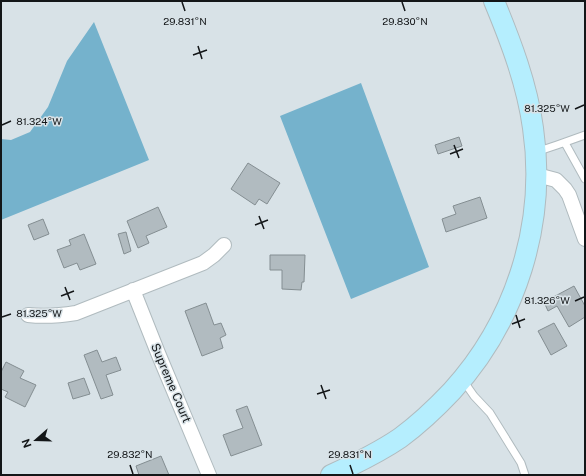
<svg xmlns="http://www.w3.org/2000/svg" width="586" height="476" font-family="'Public Sans',sans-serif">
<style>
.forest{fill:#75b2cc}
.building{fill:#b1bbc0;stroke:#848e92}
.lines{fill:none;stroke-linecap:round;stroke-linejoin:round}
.lane-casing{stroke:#b0bbbf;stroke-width:9}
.street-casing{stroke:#b0bbbf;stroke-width:16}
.secondary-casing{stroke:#b0bbbf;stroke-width:22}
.lane{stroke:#fff;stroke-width:7}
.street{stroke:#fff;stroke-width:14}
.secondary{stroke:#b5eefe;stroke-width:20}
.ticks{fill:none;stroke:#131618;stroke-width:1.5}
.labels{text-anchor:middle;stroke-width:3;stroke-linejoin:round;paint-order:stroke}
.street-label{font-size:12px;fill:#131618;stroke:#d8e2e7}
.ticks-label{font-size:10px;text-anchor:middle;fill:#131618;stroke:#d8e2e7;stroke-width:3;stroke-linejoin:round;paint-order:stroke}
</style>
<rect width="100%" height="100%" fill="#d8e2e7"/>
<!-- forest -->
<path class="forest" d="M94 22 149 160 1 220V139L11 140 30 132 48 107 67 61Z
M361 83 429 267 351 299 280 116Z"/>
<!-- building -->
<path class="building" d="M459 137 462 146 438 154 435 145Z
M248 163 280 183 267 204 259 199 255 205 231 189Z
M480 197 487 218 446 232 442 219 456 214 453 206Z
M158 207 167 227 146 236 149 243 138 248 127 221Z
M43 219 49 234 34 240 28 225Z
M126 232 131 251 124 254 118 234Z
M84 234 96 264 80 270 77 263 64 268 57 250 71 245 69 240Z
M270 255H305L304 282H302L301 290 282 289V270H270Z
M574 286 585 306V317L569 327 557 306 548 311 544 302Z
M206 303 214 325 221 323 226 335 220 338 223 348 202 356 185 311Z
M554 323 567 346 551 355 538 331Z
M97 350 102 362 116 357 121 370 106 375 113 395 101 399 84 355Z
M6 362 24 371 20 378 36 385 25 407 5 397 8 392 1 389V372Z
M84 378 90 394 73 399 68 383Z
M247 406 262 445 231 456 223 435 243 428 236 410Z
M161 456 169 475H139L136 466Z"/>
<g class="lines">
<!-- lane casing -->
<g class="lane-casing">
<path id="lane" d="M565 143 585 179
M536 152 557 145 585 135
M461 382 467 386 474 396 490 413 521 463 525 475"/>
</g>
<!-- street casing -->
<g class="street-casing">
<path id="street" d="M537 175 556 180 565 189 569 195 585 239
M133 290 158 353 209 475
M28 315C46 317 58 316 76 313L203 263 214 255 224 245"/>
</g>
<!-- secondary casing -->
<g class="secondary-casing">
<path id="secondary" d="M331 475C355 464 378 453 400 438 419 424 436 408 452 391 516 321 547 223 533 128 527 84 511 42 494 1"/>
</g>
<!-- lane -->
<use href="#lane" class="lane"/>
<!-- street -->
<use href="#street" class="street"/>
<!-- secondary -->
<use href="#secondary" class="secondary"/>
</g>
<!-- ticks -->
<path class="ticks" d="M182 2 185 11M402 2 405 11M198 46 202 59M193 55 207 50M575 109 584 105M2 125 11 121M454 145 459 158M450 154 463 149M259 216 264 229M255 225 268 220M65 287 70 300M61 296 74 291M575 301 584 297M516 315 520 328M2 317 11 314M512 324 525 319M321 385 326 399M317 394 330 390M130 465 133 474M350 465 353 474"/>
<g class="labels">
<!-- street labels -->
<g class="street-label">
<text transform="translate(171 383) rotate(67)" y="4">Supreme Court</text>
</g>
</g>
<g class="ticks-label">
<text x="185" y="25">29.831°N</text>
<text x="405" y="25">29.830°N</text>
<text x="547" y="112">81.325°W</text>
<text x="39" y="125">81.324°W</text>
<text x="547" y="304">81.326°W</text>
<text x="39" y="317">81.325°W</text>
<text x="130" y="458">29.832°N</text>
<text x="350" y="458">29.831°N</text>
</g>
<!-- border -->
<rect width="586" height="476" fill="none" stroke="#131618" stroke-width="4"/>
<!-- north arrow -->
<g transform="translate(36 440) rotate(250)" stroke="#d8e2e7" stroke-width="3" paint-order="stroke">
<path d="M0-3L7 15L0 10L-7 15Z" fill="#131618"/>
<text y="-6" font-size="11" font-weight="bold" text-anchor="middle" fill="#131618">N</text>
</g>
</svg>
